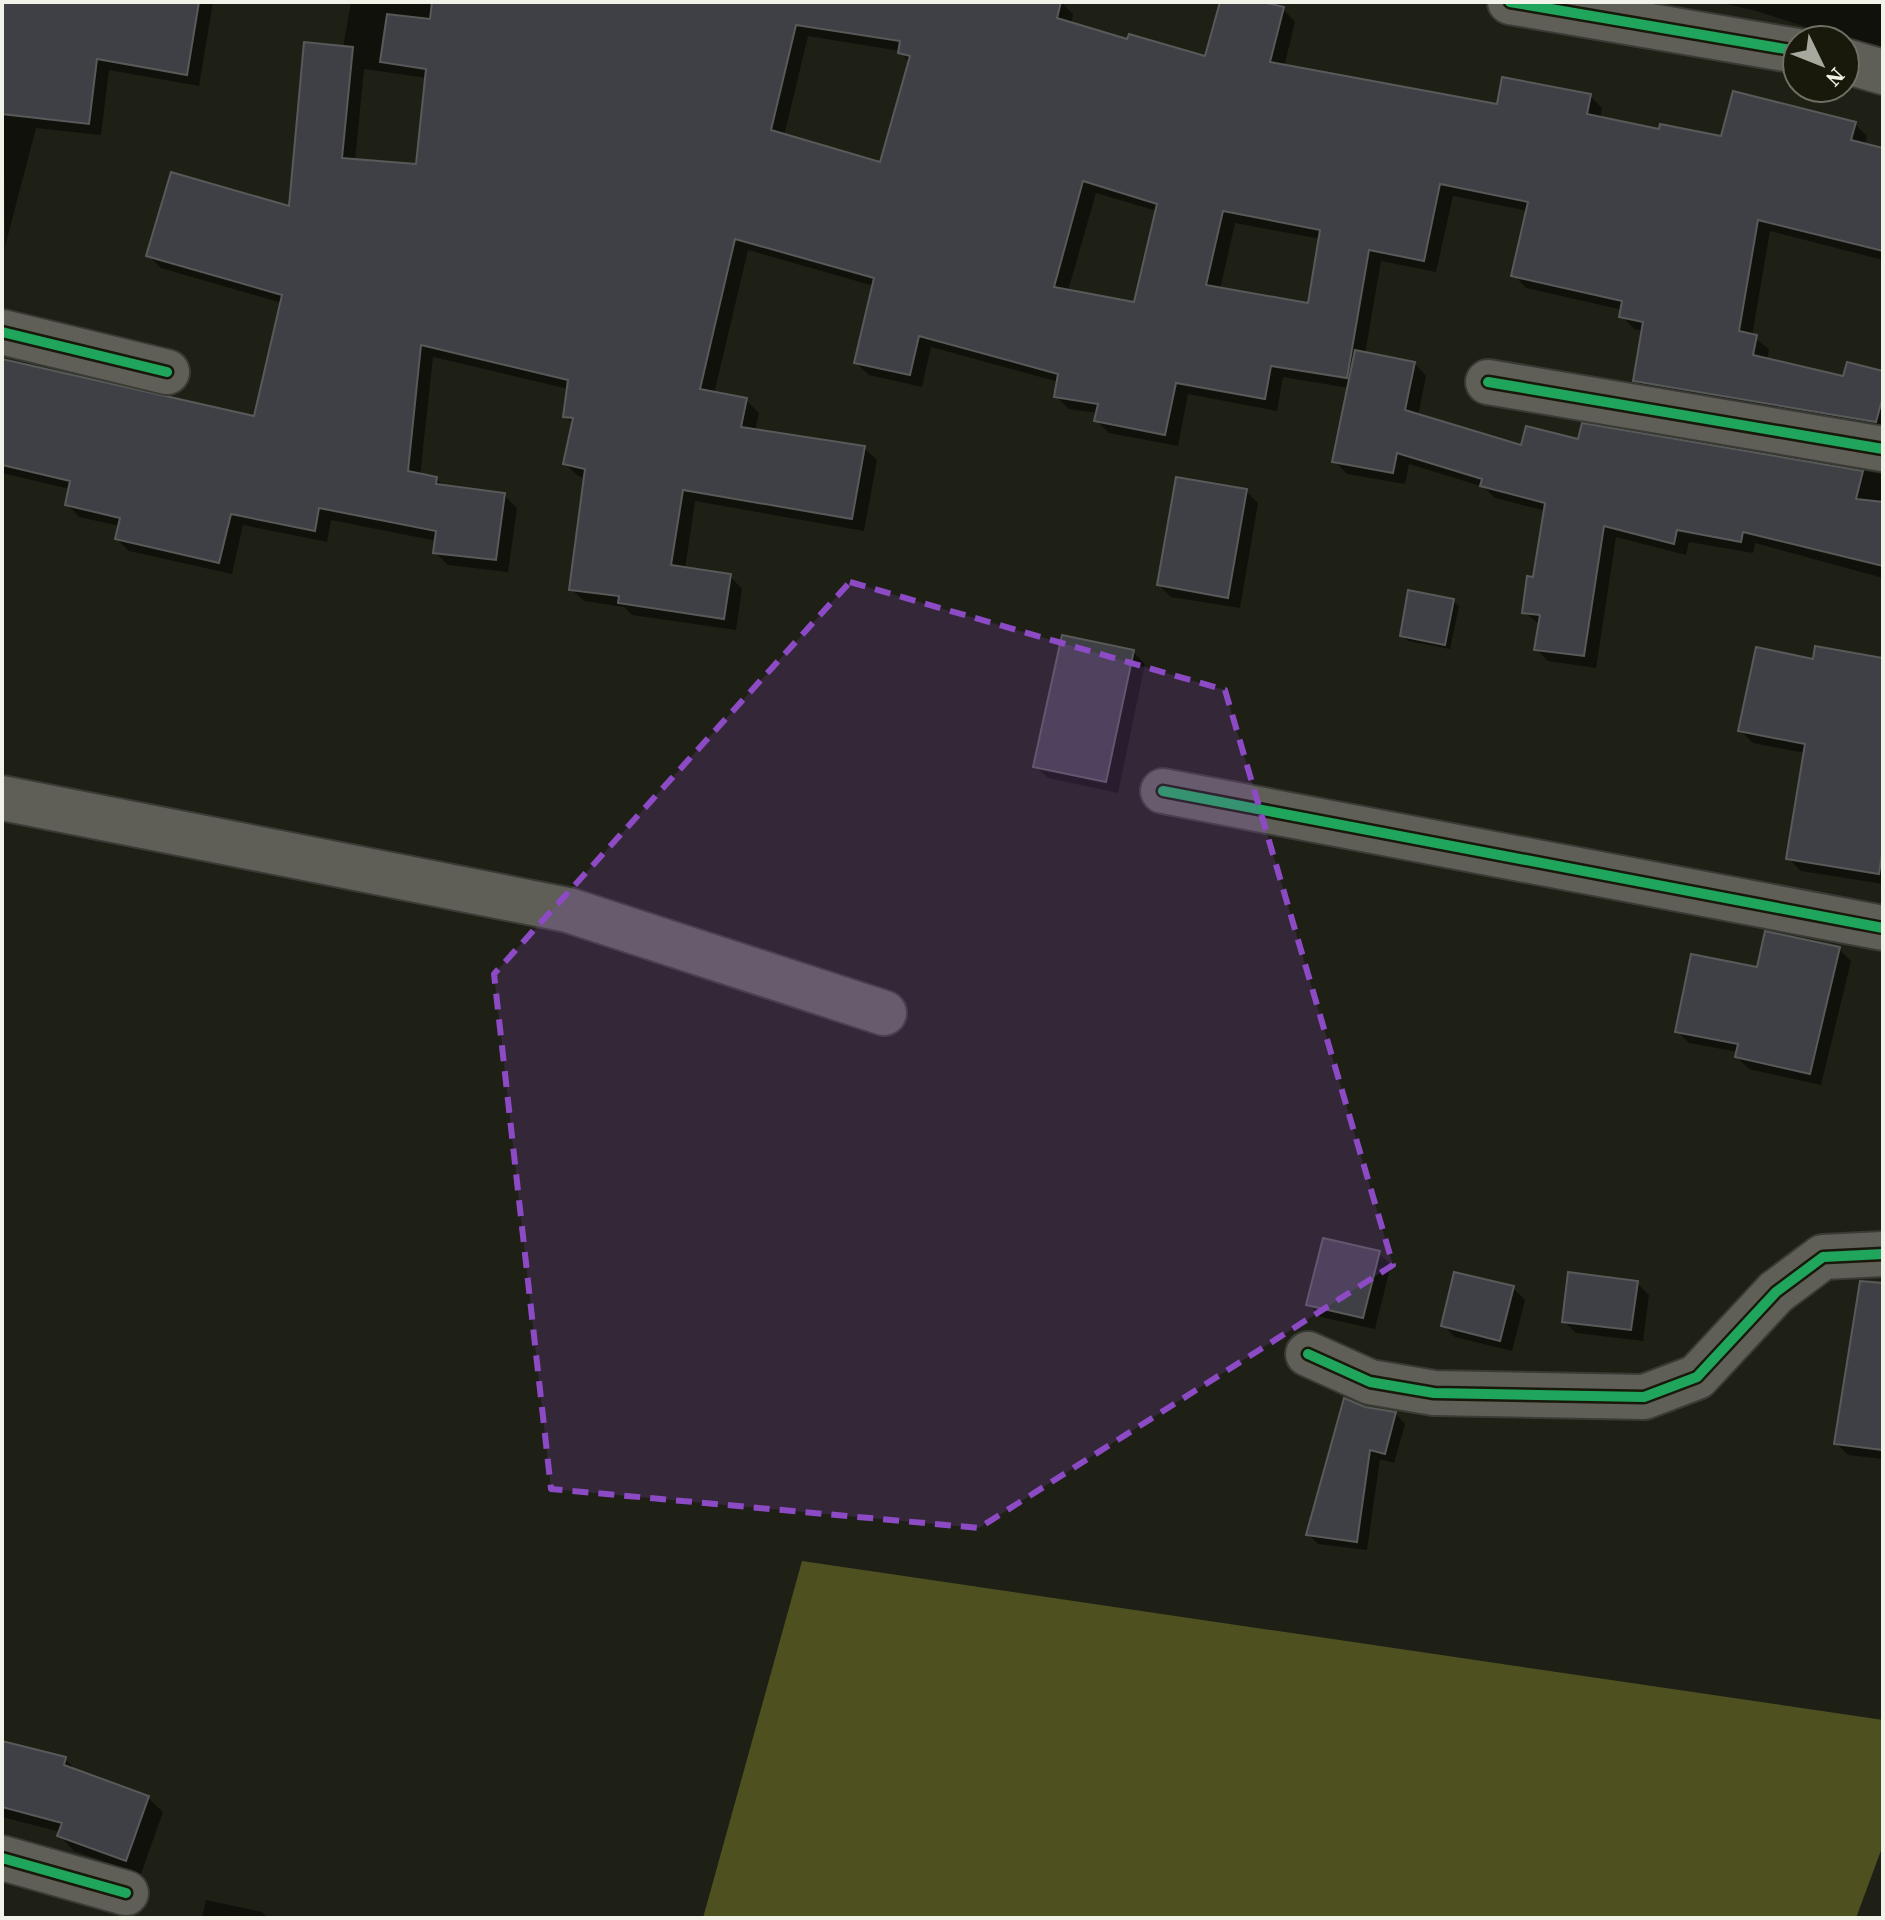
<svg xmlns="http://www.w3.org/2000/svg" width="1885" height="1920" font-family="'Source Serif 4',serif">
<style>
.forest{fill:#4e5020}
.shadow{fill:#0007;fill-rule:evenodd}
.building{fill:#3f4045;stroke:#585a59;stroke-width:2;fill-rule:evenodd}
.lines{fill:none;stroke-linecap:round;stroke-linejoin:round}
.minor-casing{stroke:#3a3b34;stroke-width:48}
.minor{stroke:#5f5f58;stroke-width:44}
.cycleway-casing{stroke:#18190a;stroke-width:15}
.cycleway{stroke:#20a55d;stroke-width:10}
.marked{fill:#8d4ac5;fill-opacity:0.2;stroke:#8d4ac5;stroke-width:6;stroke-dasharray:16 10;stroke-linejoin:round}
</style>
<rect width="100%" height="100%" fill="#1e2016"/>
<!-- forest -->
<path class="forest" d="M802 1561 1883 1720V1845L1856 1918H703Z"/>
<!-- shadow -->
<path class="shadow" d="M2 2H213L199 86 109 70 101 135 36 128 5 247Z
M351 2H1061L1073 14 1071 24 1206 58 1222 2H1253L1283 9 1295 22 1284 67 1498 106 1590 96 1602 108 1600 119 1722 138 1855 124 1867 136 1865 145 1883 150V260L1770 231 1752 336 1769 349 1767 360 1845 378 1883 373V433L1647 393 1635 380 1644 331 1634 329 1622 316 1623 310 1526 288 1514 275 1528 211 1453 196 1436 272 1381 261 1365 354 1414 363 1426 376 1418 416 1522 448 1579 441 1583 426 1883 474V578L1755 543 1753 553 1689 542 1686 555 1616 537 1596 668 1548 661 1536 649 1540 625 1524 612 1535 579 1546 511 1495 498 1484 487 1409 464 1405 484 1347 474 1334 461 1349 388 1283 377 1277 411 1188 394 1178 446 1109 433 1097 421 1098 413 1069 409 1056 396 1059 382 931 347 922 387 869 375 856 363 874 286 748 250 714 394 746 400 759 413 755 431 864 448 877 460 864 531 695 501 685 569 730 576 742 589 736 630 632 615 624 607 584 601 571 589 586 478 578 476 565 464 573 424 565 416 569 389 433 357 420 476 436 479 445 487 504 495 517 508 508 572 448 565 435 552 437 541 331 520 327 542 243 525 232 574 129 551 117 539 120 526 79 517 67 504 70 489 2 473V360L255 418 282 303 161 268 148 255 291 209 343 48ZM808 36 900 51 910 63 881 165 784 136ZM364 69 427 78 418 166 355 161ZM1096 193 1157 211 1136 304 1068 291ZM1235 223 1321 239 1309 305 1220 289Z
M1716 2H1883V52L1753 10Z
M1246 491 1258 503 1240 608 1171 597 1159 585Z
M1453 601 1459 606 1450 649 1408 641 1402 635Z
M1133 652 1145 664 1118 793 1048 778 1035 766Z
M1883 660V884L1801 871 1788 858 1805 753 1753 743 1740 730 1815 662Z
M1839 949 1851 961 1821 1085 1749 1069 1737 1057 1738 1052 1689 1043 1677 1031 1758 969Z
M1379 1253 1391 1265 1375 1329 1321 1317 1309 1305Z
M1637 1283 1649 1295 1643 1341 1576 1333 1564 1321Z
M1513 1288 1525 1300 1512 1351 1455 1337 1443 1325Z
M1883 1291V1459L1848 1455 1836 1443Z
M1365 1408 1396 1414 1405 1424 1394 1463 1380 1459 1367 1550 1318 1544 1308 1534Z
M2 1743 65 1759 79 1773 148 1798 163 1812 141 1874 74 1851 60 1836 61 1832 2 1817Z
M206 1900 262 1912 268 1918H202Z"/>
<!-- building -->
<path class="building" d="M2 2H199L187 75 97 59 89 124 2 114Z
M432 2H1061L1057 18 1127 39 1129 34 1205 56 1220 2H1262L1284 7 1270 62 1497 104 1502 77 1591 94 1587 114 1659 129 1660 124 1721 136 1733 91 1856 122 1851 140 1883 148V251L1758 220 1739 331 1757 335 1753 355 1843 376 1847 362 1883 371V396L1876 422 1633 381 1643 322 1619 317 1622 301 1511 276 1528 202 1440 184 1424 261 1369 250 1347 378 1271 366 1265 399 1176 383 1165 435 1094 421 1098 404 1054 397 1058 374 919 336 910 375 854 363 874 278 735 239 700 389 747 398 741 427 865 446 852 519 683 490 671 565 731 574 724 619 618 603 619 596 569 590 585 469 563 464 573 418 563 417 568 380 421 345 408 471 437 477 436 484 505 493 496 560 433 553 436 531 319 508 315 531 231 514 219 563 115 539 120 518 65 505 70 481 2 465V359L254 416 282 295 146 256 171 172 289 206 304 42 353 47 342 158 416 164 426 69 380 62 387 14 430 19ZM796 25 900 41 898 53 910 56 880 162 771 130ZM1083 181 1157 204 1134 302 1054 287ZM1223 211 1320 230 1308 303 1206 285Z
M1355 350 1415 362 1405 410 1521 445 1526 426 1578 439 1582 423 1863 471 1856 499 1883 502V566L1743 532 1741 542 1677 530 1674 544 1604 526 1584 656 1534 650 1540 615 1522 613 1527 576 1533 577 1545 503 1480 486 1482 479 1397 453 1393 473 1332 462Z
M1176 477 1247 489 1228 598 1157 585Z
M1408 590 1454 599 1445 645 1400 636Z
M1062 635 1134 650 1106 782 1033 767Z
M1815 646 1883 658V848L1879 874 1786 859 1805 744 1738 731 1756 647 1813 659Z
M1765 931 1840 947 1810 1074 1735 1057 1738 1044 1675 1032 1691 954 1757 967Z
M1323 1238 1380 1251 1363 1318 1306 1305Z
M1454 1272 1514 1286 1500 1341 1441 1326Z
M1568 1272 1638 1281 1631 1330 1562 1322Z
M1860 1281 1883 1283V1450L1834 1444Z
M1344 1398 1365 1407 1396 1412 1385 1454 1370 1450 1357 1542 1306 1535Z
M2 1741 66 1757 64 1765 149 1796 126 1861 57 1836 62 1823 2 1807Z"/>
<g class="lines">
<!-- minor casing -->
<g class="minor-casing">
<path id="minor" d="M1510 2 1797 51
M1845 61 1883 72
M2 332 167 372
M1488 382 1883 449
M1163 791 1883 928
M2 798 568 910 884 1013
M1308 1354 1370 1382 1434 1393 1644 1397 1697 1377 1776 1292 1823 1257 1883 1254
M2 1858 126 1893"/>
</g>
<!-- minor -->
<use href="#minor" class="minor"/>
<!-- cycleway casing -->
<g class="cycleway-casing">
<path id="cycleway" d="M1510 2 1797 51
M2 332 167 372
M1488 382 1883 449
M1163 791 1883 928
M1308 1354 1370 1382 1434 1393 1644 1397 1697 1377 1776 1292 1823 1257 1883 1254
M2 1858 126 1893"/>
</g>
<!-- cycleway -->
<use href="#cycleway" class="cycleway"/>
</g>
<!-- marked area -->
<path class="marked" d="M850 582 1225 690 1393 1265 979 1528 551 1489 494 974Z"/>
<!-- border -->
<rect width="1885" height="1920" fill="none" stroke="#f2f3e8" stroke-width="8"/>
<!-- north arrow -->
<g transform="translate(1821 64) rotate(133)"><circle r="38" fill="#18190a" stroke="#6f7063" stroke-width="2"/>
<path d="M0-6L14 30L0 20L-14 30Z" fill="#a8a99e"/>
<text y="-12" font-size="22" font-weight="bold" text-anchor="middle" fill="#f2f3e8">N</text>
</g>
</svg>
